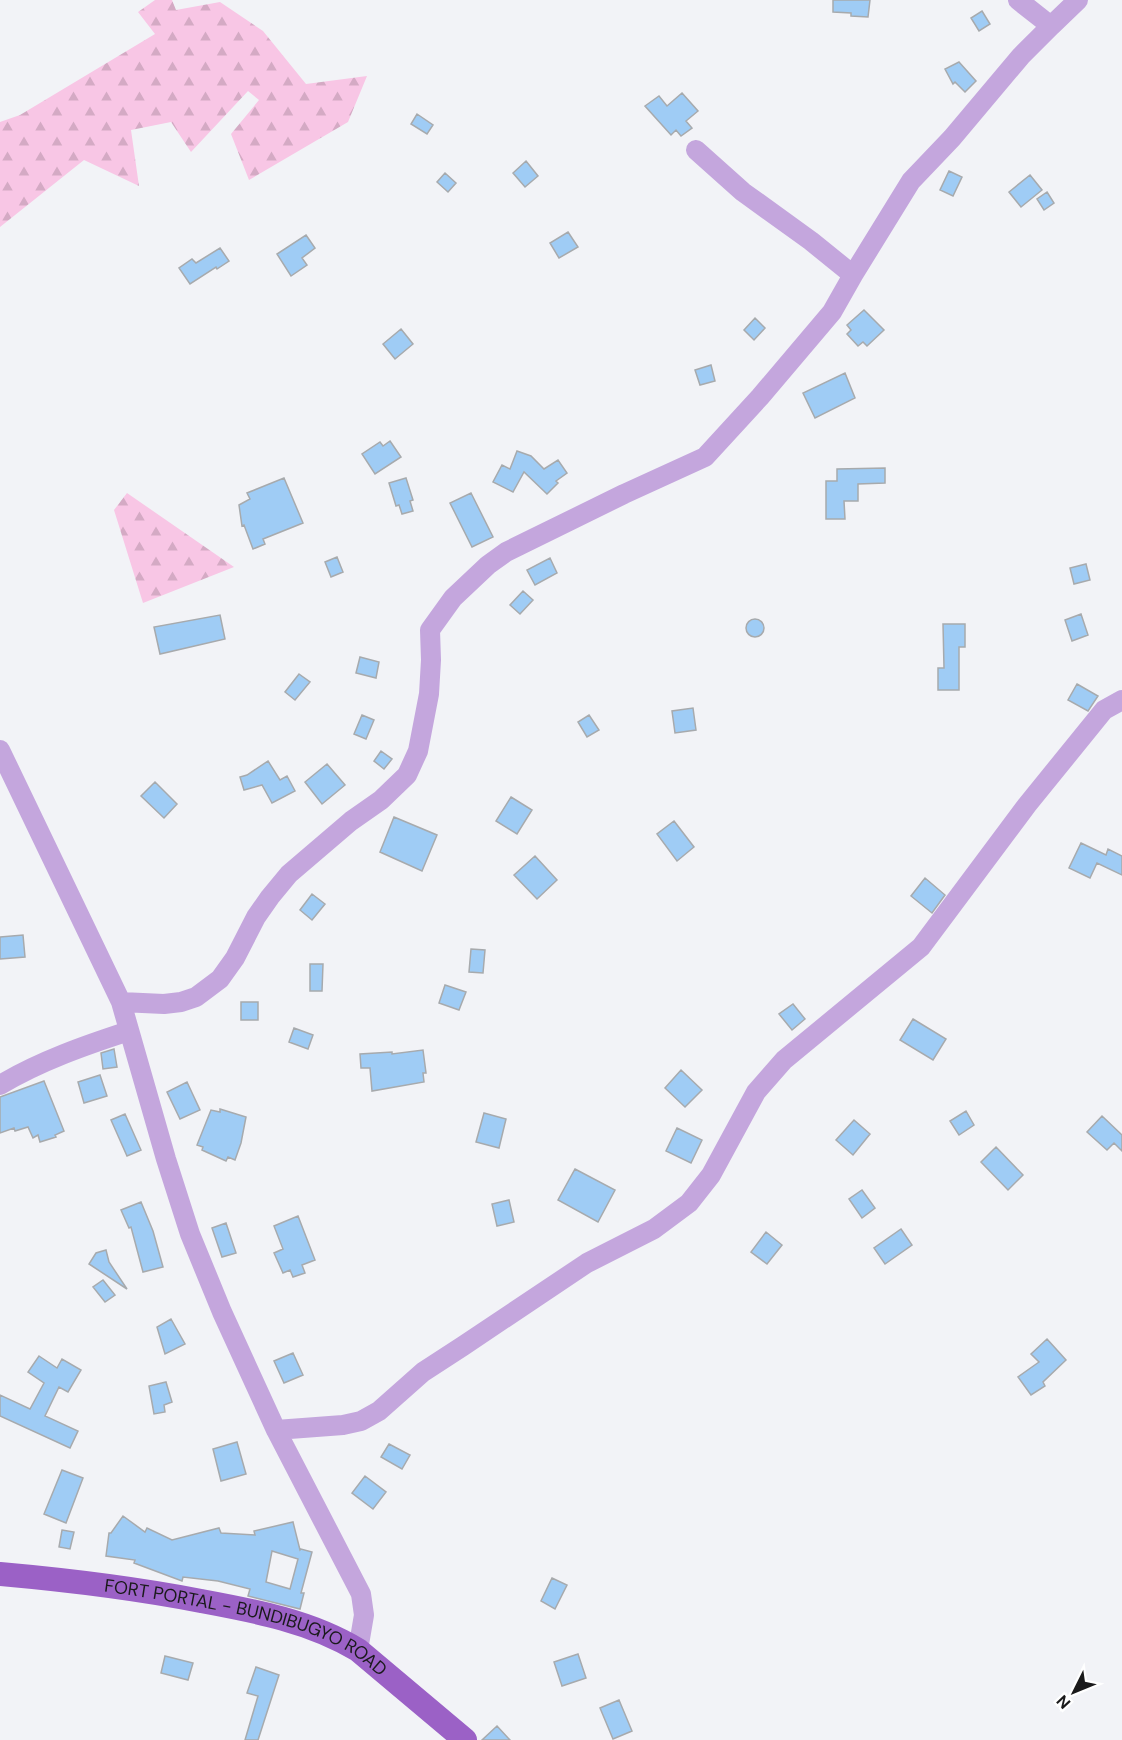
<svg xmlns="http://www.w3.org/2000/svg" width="1122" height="1740" font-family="'DM Sans',sans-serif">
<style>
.forest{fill:url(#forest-firs)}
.building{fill:#9fccf5;stroke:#a7aaad;stroke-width:1.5;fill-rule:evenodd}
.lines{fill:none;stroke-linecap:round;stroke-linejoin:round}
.minor{stroke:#c4a6dd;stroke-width:20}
.major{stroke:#9b61c6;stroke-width:24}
.labels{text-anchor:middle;stroke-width:6;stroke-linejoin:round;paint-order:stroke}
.street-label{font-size:18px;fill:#1a1a1b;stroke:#fff}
</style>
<defs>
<pattern id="forest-firs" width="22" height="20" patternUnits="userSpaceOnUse" patternTransform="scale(1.5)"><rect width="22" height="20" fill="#f8c6e5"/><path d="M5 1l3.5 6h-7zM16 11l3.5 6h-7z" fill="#d4aac4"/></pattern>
</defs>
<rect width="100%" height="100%" fill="#f2f3f7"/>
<!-- forest -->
<path class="forest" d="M155 0H172L176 10 220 2 263 31 306 84 367 76 348 122 249 180 231 134 259 100 248 91 191 152 171 122 131 130 139 186 84 160 0 227V122L20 115 155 34 138 12Z
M127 493 234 567 143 603 114 510Z"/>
<!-- building -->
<path class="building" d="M833 0H870L868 17 851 16V13L833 12Z
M982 11 990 24 979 31 971 18Z
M959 62 976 81 965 92 955 82 953 84 945 69Z
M682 93 698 111 686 121 692 128 681 136 676 130 671 135 645 106 659 96 667 106Z
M417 114 433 125 427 134 411 124Z
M526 161 538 176 525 187 513 173Z
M949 171 962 177 953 196 940 190Z
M445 173 456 183 448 192 437 182Z
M1030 175 1042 190 1021 207 1009 192Z
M1047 192 1054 203 1044 210 1037 199Z
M568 232 578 247 559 258 550 243Z
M306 235 315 248 302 258 307 265 291 276 277 254Z
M220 248 229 261 217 269 216 267 190 284 179 268 192 259 196 263Z
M864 310 884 330 867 346 863 342 858 346 847 334 851 330 847 325Z
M755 318 765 328 754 340 744 330Z
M401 329 413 344 395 359 383 344Z
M711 365 715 381 700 385 695 370Z
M845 373 855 398 815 418 803 393Z
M390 441 401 457 375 474 362 454 380 442 383 446Z
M517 451 531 456 544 469 558 460 567 473 556 481 558 483 547 494 524 472 513 492 493 482 502 465 510 469Z
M885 468V483L858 484V501H844L845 519H826V481H837V469Z
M284 478 303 523 263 539 265 544 253 549 244 525 242 526 239 505 250 499 247 493Z
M406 478 413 500 410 501 413 511 402 514 399 505 396 506 389 483Z
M471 493 493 537 472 547 450 503Z
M337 557 343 572 331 577 325 562Z
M550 558 557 573 535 585 527 570Z
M1086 564 1090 580 1074 584 1070 568Z
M523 591 533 600 520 614 510 605Z
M1081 614 1088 635 1072 641 1065 620Z
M220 615 225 639 160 654 154 627Z
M746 628a9 9 0 1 1 18 0a9 9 0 1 1-18 0Z
M943 624H965V647H959V690H938V668H944Z
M360 657 379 662 376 678 356 673Z
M299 674 310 682 295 700 285 692Z
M1077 684 1098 696 1088 711 1068 700Z
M693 708 696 730 675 733 672 711Z
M362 715 374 720 366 739 354 734Z
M589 715 599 730 587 737 578 722Z
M381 751 392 759 384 769 374 761Z
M268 761 280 780 287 776 295 791 272 803 262 785 244 790 240 777 247 775Z
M327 764 345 785 322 804 305 782Z
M155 782 177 804 164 818 141 796Z
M511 797 532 810 517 834 496 821Z
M394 817 437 835 422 871 380 852Z
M674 821 694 847 677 861 657 834Z
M1081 843 1106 855 1108 849 1122 856V875L1097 863 1090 878 1069 868Z
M535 856 557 880 537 899 514 875Z
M925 878 945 895 932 913 911 896Z
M312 894 325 904 312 920 300 910Z
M23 935 25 957 0 959V937Z
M471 949 485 950 483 973 469 972Z
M310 964H323L322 991H310Z
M445 985 466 992 459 1010 439 1003Z
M241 1002H258V1020H241Z
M793 1004 805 1019 792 1030 779 1014Z
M913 1019 946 1039 933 1060 900 1040Z
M294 1028 313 1035 308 1049 289 1042Z
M114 1049 117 1067 103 1069 101 1053Z
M423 1050 426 1073H423L424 1082 372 1091 370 1068H361L360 1054 392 1052V1054Z
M681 1070 702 1090 685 1107 665 1088Z
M100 1075 107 1096 84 1103 78 1082Z
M44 1081 64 1131 55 1135 56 1137 40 1142 38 1135 33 1138 28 1127 15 1131 14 1128 0 1133V1097Z
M187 1082 200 1110 180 1119 167 1092Z
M220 1109 246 1117 241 1143 235 1160 228 1157 226 1161 202 1150 203 1147 197 1145 211 1110 220 1112Z
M966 1111 974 1125 959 1135 950 1121Z
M484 1113 506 1119 499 1148 476 1142Z
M125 1114 141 1150 127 1156 111 1120Z
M1102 1116 1122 1135V1151L1114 1143 1107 1150 1087 1132Z
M854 1120 870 1134 853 1155 836 1140Z
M677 1128 702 1140 691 1163 666 1151Z
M996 1147 1023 1175 1008 1190 981 1162Z
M575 1169 615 1190 598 1222 558 1200Z
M862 1190 875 1208 862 1218 849 1199Z
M509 1200 514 1222 497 1226 492 1204Z
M141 1202 153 1231 163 1267 143 1272 131 1227 129 1228 121 1210Z
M298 1216 315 1260 302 1265 305 1273 293 1277 290 1270 283 1273 274 1253 283 1249 274 1226Z
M226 1223 236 1253 222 1257 212 1228Z
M901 1229 912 1245 885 1264 874 1248Z
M766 1232 782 1245 767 1264 751 1252Z
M106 1250 109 1262 127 1289 89 1264 96 1253Z
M103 1280 115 1295 105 1302 93 1287Z
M171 1319 185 1344 165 1354 157 1327Z
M1047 1339 1066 1360 1043 1382 1045 1386 1031 1395 1018 1377 1039 1362 1031 1354Z
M293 1353 303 1375 284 1383 274 1361Z
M39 1356 57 1368 62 1359 81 1370 68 1392 59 1387 45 1416 78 1431 70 1448 0 1416V1395L30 1409 44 1383 28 1372Z
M166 1382 172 1402 164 1405 165 1412 154 1414 149 1386Z
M237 1442 246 1474 221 1481 213 1449Z
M389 1444 410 1455 402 1469 381 1457Z
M62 1470 83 1478 66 1523 44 1514Z
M365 1476 386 1492 373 1509 352 1493Z
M123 1516 145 1532 147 1528 172 1540 219 1528 221 1533 255 1535 254 1531 293 1522 300 1550 301 1549 312 1552 301 1593H304L300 1609 248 1596 250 1589 218 1581 183 1577 182 1581 134 1563 135 1560 106 1556 109 1533H111ZM272 1551 298 1559 290 1589 266 1582Z
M62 1530 74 1532 70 1549 59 1547Z
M552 1578 567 1585 555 1609 541 1601Z
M578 1654 586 1678 562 1686 554 1662Z
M165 1656 193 1663 188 1680 161 1673Z
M256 1667 279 1675 258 1740H245L258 1696 247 1693Z
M619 1700 632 1731 613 1739 600 1708Z
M497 1726 510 1740H482Z"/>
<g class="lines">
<!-- minor -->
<path class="minor" d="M1051 26 1078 0
M853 275 911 181 952 138 1021 56 1051 26 1018 0
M0 750 121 1002 166 1159 190 1234 222 1312 276 1430 361 1594 364 1615 358 1650
M121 1002 164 1004 181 1002 196 997 220 979 235 958 256 917 270 897 289 874 351 821 381 800 407 775 418 751 429 694 431 660 430 630 453 598 488 565 506 552 624 494 705 457 760 397 832 312 853 275 811 241 743 192 696 150
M0 1085C40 1061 86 1045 129 1031
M276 1430 343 1425 361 1421 379 1411 423 1372 463 1346 587 1263 654 1229 689 1203 711 1175 756 1092 784 1060 921 947 1027 805 1104 710 1122 700"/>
<!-- major -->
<path class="major" id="s1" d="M0 1574C67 1580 134 1588 201 1601 255 1611 310 1621 358 1650L465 1740"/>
</g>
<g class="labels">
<!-- street labels -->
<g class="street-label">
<text dy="6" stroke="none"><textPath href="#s1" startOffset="254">FORT PORTAL - BUNDIBUGYO ROAD</textPath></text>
</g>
</g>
<!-- north arrow -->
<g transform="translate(1074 1692) rotate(227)" stroke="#ffffff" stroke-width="4.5" paint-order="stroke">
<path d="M0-4.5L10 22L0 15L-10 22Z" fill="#1a1a1b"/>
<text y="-9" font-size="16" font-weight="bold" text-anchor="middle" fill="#1a1a1b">N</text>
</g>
</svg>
